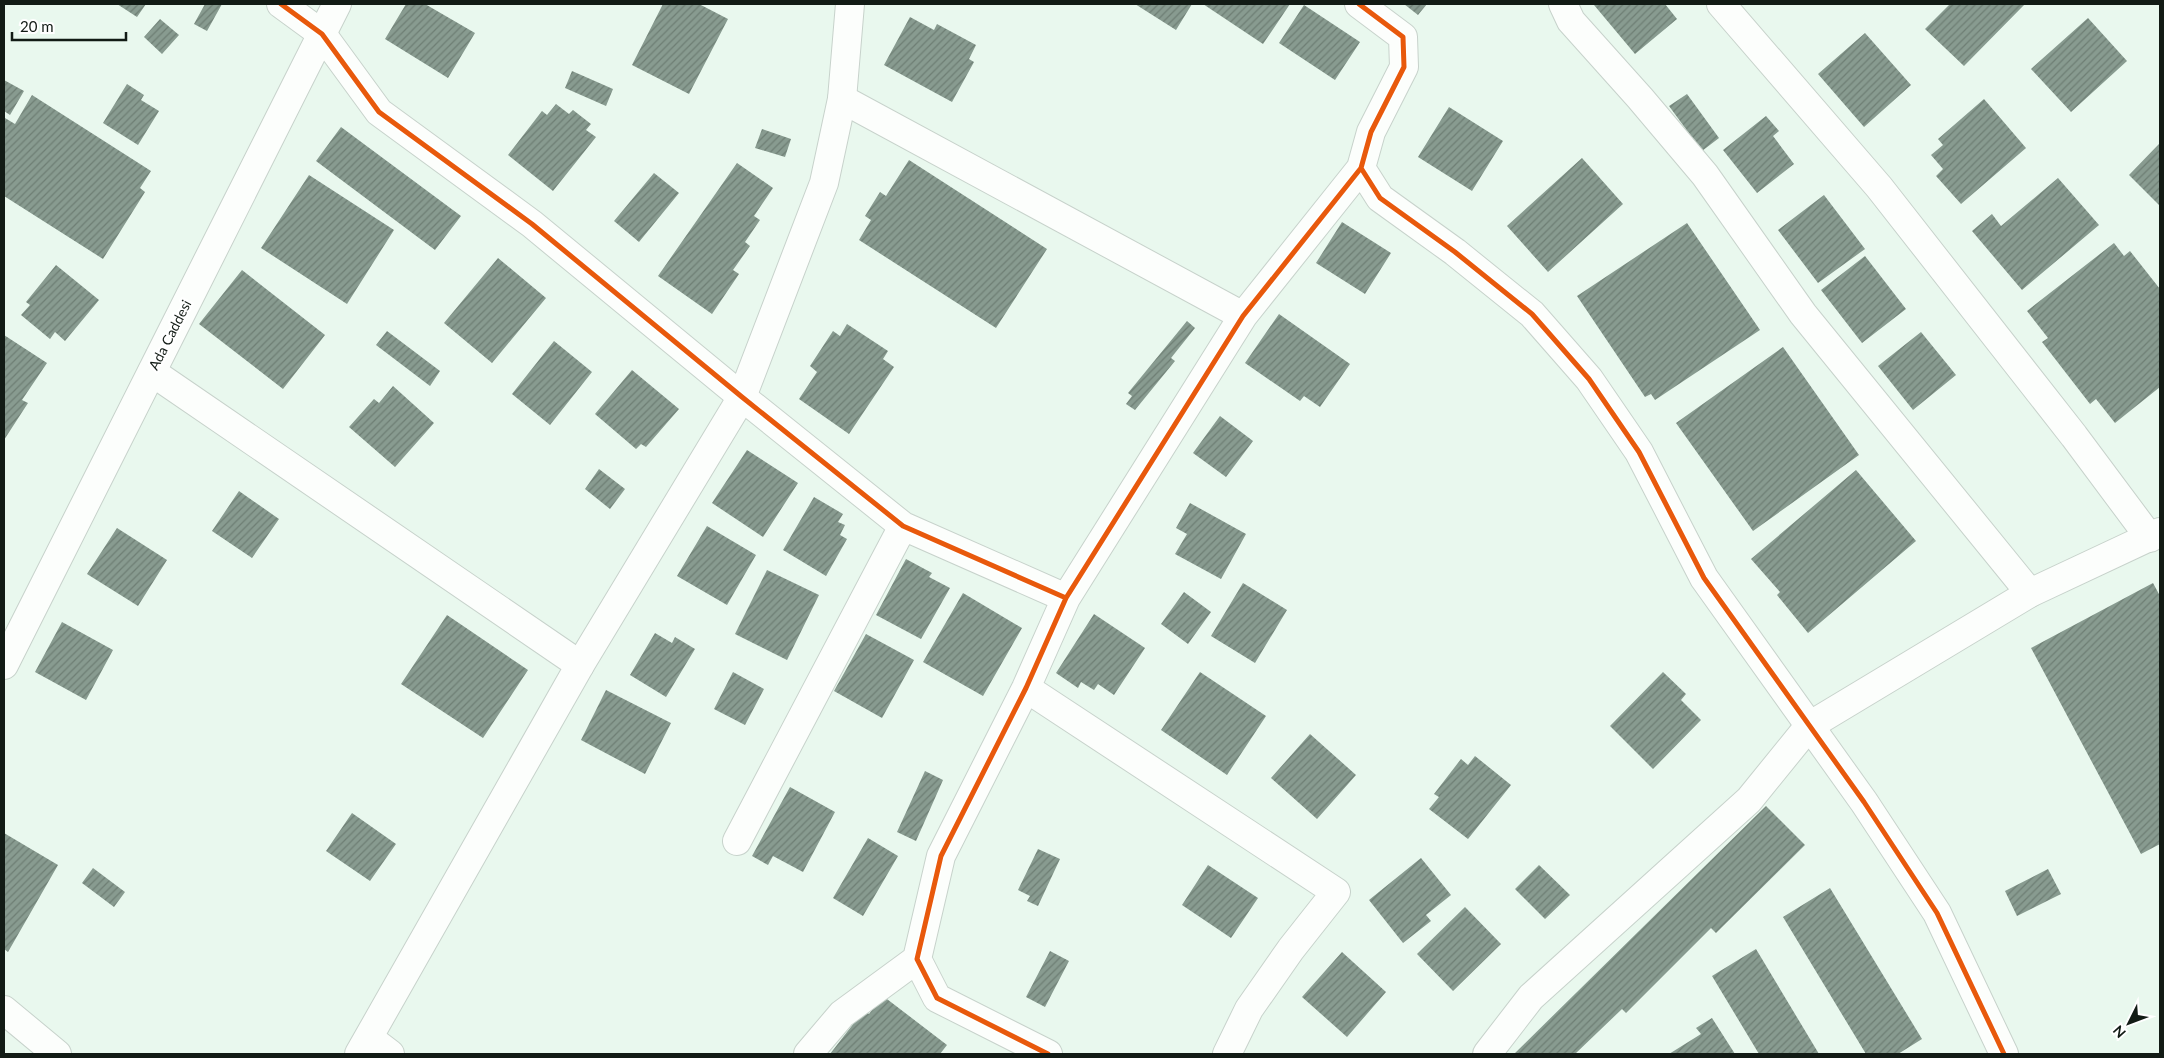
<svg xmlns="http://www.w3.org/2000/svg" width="2164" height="1058" font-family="Lato,sans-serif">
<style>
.building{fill:url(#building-hatch)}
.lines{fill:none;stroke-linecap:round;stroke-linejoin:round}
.minor-casing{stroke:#c7d2cb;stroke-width:30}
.secondary-casing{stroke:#c7d2cb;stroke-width:30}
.minor{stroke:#fcfefc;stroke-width:28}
.secondary{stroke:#fcfefc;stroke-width:28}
.cycleway-casing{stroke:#fff;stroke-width:8}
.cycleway{stroke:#e8590c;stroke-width:5}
.labels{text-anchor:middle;stroke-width:5;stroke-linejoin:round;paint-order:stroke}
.street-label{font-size:14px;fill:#121b15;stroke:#fff}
</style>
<defs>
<pattern id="building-hatch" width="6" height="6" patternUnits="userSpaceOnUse" patternTransform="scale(1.25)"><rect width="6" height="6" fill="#889b90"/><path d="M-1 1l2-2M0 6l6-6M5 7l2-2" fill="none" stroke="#6e7e74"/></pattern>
</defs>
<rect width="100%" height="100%" fill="#e9f8ee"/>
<!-- building -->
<path class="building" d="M117 4H146L137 17Z
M205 4H222L207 31 194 24Z
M406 4H425L475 33 448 78 385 39Z
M663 4H699L728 19 689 94 632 65Z
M1135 4H1192L1176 30Z
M1203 4H1290L1263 44Z
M1404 4H1427L1418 15Z
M1596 4H1665L1677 19 1635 54 1594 5Z
M1950 4H2025L1964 66 1925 29Z
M1304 5 1360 42 1335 80 1279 43Z
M910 17 934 30 937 24 976 45 969 59 974 62 952 102 884 65Z
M2088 18 2127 61 2071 112 2031 69Z
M160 19 179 35 162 54 144 37Z
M1865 33 1911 85 1864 127 1818 74Z
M572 71 613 89 606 106 565 88Z
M4 80 24 91 10 115 4 111Z
M127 84 144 95 141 100 159 111 138 145 103 123Z
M1687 94 1719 138 1702 151 1669 106Z
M32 95 151 171 140 188 145 192 103 259 4 196V121L5 118 15 124Z
M1984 99 2026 148 1961 204 1936 176 1943 169 1931 155 1943 145 1938 139Z
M556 104 569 114 573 110 591 124 586 130 596 137 553 191 508 155 542 111 547 115Z
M1449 107 1503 141 1472 191 1418 157Z
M1766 116 1779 131 1773 136 1794 164 1757 193 1723 150Z
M341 127 461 216 435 250 316 161Z
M762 129 791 139 785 157 755 148Z
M2160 143V206L2129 175Z
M1582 158 1623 204 1548 272 1507 226Z
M909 160 1047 249 996 328 859 240 871 220 865 216 880 192 886 196Z
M737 163 773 188 754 216 760 220 745 242 750 246 733 270 739 274 712 314 658 276Z
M654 173 679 193 639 242 614 221Z
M309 175 394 230 347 304 261 248Z
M2058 178 2099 225 2022 290 1972 231 1992 214 2001 226Z
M1824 195 1865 249 1818 283 1778 230Z
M1342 222 1391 253 1365 294 1316 263Z
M1687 223 1760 330 1655 400 1651 394 1645 397 1577 296Z
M2114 243 2124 256 2130 251 2160 289V387L2115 423 2096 399 2090 404 2042 342 2048 338 2027 311Z
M1865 256 1906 309 1862 343 1821 290Z
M498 258 546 298 492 363 444 323Z
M56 265 99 300 65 341 55 332 50 339 21 315 30 305 26 302Z
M242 270 325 335 283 389 199 324Z
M1279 314 1350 364 1320 407 1304 396 1300 401 1245 363Z
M1187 321 1195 328 1171 358 1175 361 1135 410 1126 404 1132 396 1128 393Z
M847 324 888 351 883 359 894 367 849 434 799 399 817 372 810 366 833 331 840 336Z
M387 331 440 371 430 386 376 345Z
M1921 332 1956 375 1913 410 1878 366Z
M4 335 47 363 22 400 28 403 4 440Z
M554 341 592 372 550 425 512 394Z
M1783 347 1859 455 1753 531 1676 423Z
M632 370 679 409 646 447 641 444 636 449 595 414Z
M393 386 434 423 395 467 349 427 374 399 379 403Z
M1220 416 1253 441 1226 477 1193 453Z
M747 450 798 483 763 537 712 503Z
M599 469 625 489 610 509 585 489Z
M1856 470 1916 541 1808 633 1777 595 1780 592 1751 559Z
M239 491 279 519 252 558 212 531Z
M814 497 843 514 838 522 845 525 840 535 847 539 826 576 783 550Z
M1190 503 1246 534 1221 579 1175 554 1187 534 1176 528Z
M707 526 756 555 727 605 677 576Z
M117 528 167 560 138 606 87 574Z
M906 559 932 573 929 577 950 588 921 639 876 615Z
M767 570 819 595 787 660 735 634Z
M1243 583 1287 610 1255 663 1211 636Z
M2153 583 2160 596V844L2141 854 2031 648Z
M1184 592 1211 612 1188 644 1161 624Z
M963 593 1022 628 983 696 923 662Z
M1094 614 1145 648 1114 695 1098 684 1094 690 1081 682 1078 688 1056 673Z
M447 615 528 670 483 738 401 684Z
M62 622 113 650 86 700 35 672Z
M655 633 672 643 675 637 695 649 666 697 630 675Z
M866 634 914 660 882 718 834 691Z
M733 672 764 689 745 725 714 709Z
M1200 672 1266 716 1227 775 1161 730Z
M1663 672 1686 694 1681 700 1701 720 1653 769 1610 726Z
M606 690 671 723 645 774 581 740Z
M1310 734 1356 775 1317 819 1271 778Z
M1475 756 1511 785 1468 839 1429 809 1439 797 1434 794 1461 759 1468 765Z
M925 771 943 780 916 841 897 832Z
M790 787 835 812 803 872 773 856 768 865 752 856Z
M1766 806 1805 845 1716 933 1711 928 1626 1013 1622 1009 1575 1054H1514Z
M352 813 396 844 370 881 326 851Z
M4 833 58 865 8 952 4 949Z
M868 838 898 856 863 916 833 898Z
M1038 849 1060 859 1038 906 1027 901 1030 896 1018 890Z
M1421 858 1451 895 1426 915 1431 921 1403 943 1369 900Z
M1208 865 1258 898 1231 938 1182 905Z
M1539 865 1570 895 1545 919 1515 889Z
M93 868 125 892 114 907 82 883Z
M2048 869 2061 894 2017 916 2005 891Z
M1830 888 1922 1039 1898 1054H1866L1783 917Z
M1465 907 1501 944 1453 991 1417 954Z
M1756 949 1819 1054H1759L1712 976Z
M1050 951 1069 961 1045 1007 1026 997Z
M1342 952 1386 992 1347 1037 1302 997Z
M883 996 947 1045 940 1054H830L864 1010 869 1014Z
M1712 1018 1735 1054H1669L1701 1034 1696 1028Z"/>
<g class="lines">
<!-- minor casing -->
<g class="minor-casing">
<path id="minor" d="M281 4 322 34 379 112 532 224 742 397 903 526 1066 598
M1359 4 1403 37 1404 67 1371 132 1361 168 1380 198 1455 252 1532 314 1589 379 1639 452 1704 578 1864 802 1937 913 2004 1054
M1563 4 1571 21 1640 98 1705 175 1803 314 2030 593
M1721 4 1879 187 2074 436 2150 538
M842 99 1243 316
M152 372 580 665
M1026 688 1336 892 1291 949 1249 1009 1227 1054
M737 841 903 526
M4 1010 57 1054
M369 1038 390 1054
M808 1054 842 1014 917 959
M1048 1054 937 998 917 959 941 856 1026 688 1066 598 1243 316 1361 168"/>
</g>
<!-- secondary casing -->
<g class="secondary-casing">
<path id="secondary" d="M4 665 337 4
M359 1054 580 665 742 397 824 183 842 99 850 4
M1487 1054 1531 997 1749 800 1809 726 2030 593 2160 532"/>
</g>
<!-- minor -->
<use href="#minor" class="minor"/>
<!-- secondary -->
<use href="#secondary" class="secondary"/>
<!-- cycleway casing -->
<g class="cycleway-casing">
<path id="cycleway" d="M281 4 322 34 379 112 532 224 742 397 903 526 1066 598
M1359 4 1403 37 1404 67 1371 132 1361 168 1380 198 1455 252 1532 314 1589 379 1639 452 1704 578 1864 802 1937 913 2004 1054
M1048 1054 937 998 917 959 941 856 1026 688 1066 598 1243 316 1361 168"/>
</g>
<!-- cycleway -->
<use href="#cycleway" class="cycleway"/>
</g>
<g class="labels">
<!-- street labels -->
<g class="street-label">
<text transform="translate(170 335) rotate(-63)" y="5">Ada Caddesi</text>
</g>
</g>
<!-- border -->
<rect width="2164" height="1058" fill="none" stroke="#121b15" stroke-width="10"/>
<!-- north arrow -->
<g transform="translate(2129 1023) rotate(228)" stroke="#ffffff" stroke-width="4" paint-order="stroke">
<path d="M0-4L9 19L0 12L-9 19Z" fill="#121b15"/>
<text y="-8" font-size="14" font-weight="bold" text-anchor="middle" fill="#121b15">N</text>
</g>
<!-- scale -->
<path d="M12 32v8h114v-8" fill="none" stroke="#121b15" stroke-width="2.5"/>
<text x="20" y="32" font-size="15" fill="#121b15" stroke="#ffffff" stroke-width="4" paint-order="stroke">20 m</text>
</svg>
